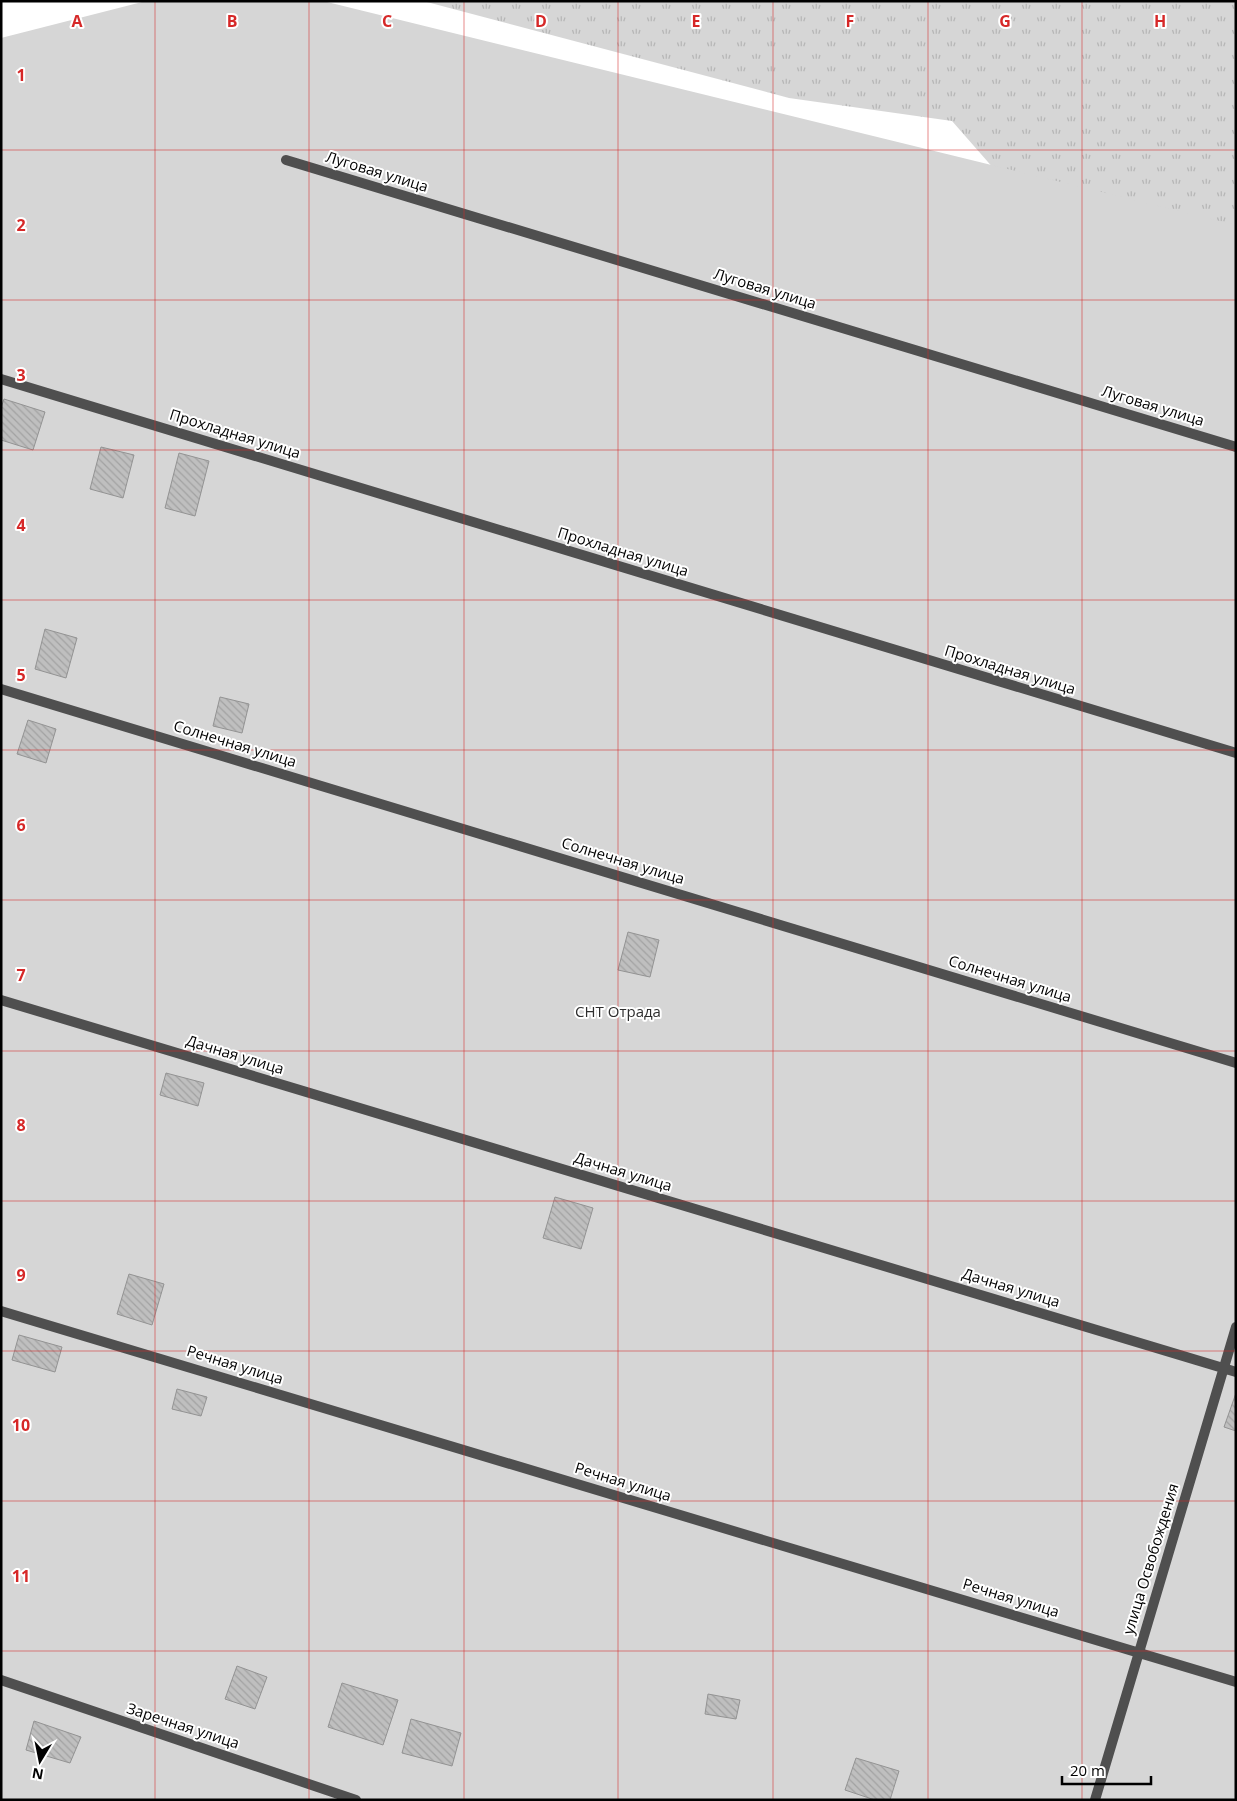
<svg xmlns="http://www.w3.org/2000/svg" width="1237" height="1801" font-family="'Open Sans',sans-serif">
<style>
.grass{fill:url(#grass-tufts)}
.garden{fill:#d6d6d6}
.building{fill:url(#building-back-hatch);stroke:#939393}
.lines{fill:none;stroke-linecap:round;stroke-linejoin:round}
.service{stroke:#4f4f4f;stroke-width:10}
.minor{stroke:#4f4f4f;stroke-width:10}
.grid{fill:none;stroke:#d62828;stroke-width:1;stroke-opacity:0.55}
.labels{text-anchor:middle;stroke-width:4;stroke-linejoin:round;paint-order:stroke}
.street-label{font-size:15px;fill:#000;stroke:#fff}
.park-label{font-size:15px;fill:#2d2d2d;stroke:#fff}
.grid-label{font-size:16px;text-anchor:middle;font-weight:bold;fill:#d62828;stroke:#fff;stroke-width:4;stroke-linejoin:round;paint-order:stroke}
</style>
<defs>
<pattern id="grass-tufts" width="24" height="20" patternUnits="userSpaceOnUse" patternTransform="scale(1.25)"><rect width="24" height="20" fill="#d6d6d6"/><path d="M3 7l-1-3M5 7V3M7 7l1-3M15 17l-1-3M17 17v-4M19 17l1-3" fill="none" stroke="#b6b6b6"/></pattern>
<pattern id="building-back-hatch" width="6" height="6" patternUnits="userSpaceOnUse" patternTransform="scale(1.25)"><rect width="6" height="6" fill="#bfbfbf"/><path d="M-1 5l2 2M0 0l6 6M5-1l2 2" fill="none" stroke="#a2a2a2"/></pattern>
</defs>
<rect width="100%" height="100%" fill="#fff"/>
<!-- grass -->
<path class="grass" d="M423 1H1236V290L1051 234 952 121 789 98Z"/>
<!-- garden -->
<path class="garden" d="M146 1H323L1236 225V1800H1V38Z"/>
<!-- building -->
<path class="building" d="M4 399 45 412 33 450 1 440V408Z
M101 447 134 455 123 498 90 489Z
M179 453 209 461 195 516 165 508Z
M45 629 77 638 66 678 35 669Z
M220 697 249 704 242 733 213 726Z
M28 720 56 729 46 763 17 754Z
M628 932 659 940 650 977 618 970Z
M166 1073 204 1083 198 1106 160 1095Z
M555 1197 593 1208 581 1249 543 1238Z
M129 1274 164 1284 152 1325 117 1314Z
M19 1335 62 1347 55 1372 12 1360Z
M177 1389 207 1397 201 1416 172 1409Z
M1236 1393V1431L1224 1427Z
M237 1666 267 1677 255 1709 225 1699Z
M342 1683 398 1700 383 1745 328 1727Z
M708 1694 740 1700 736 1719 705 1714Z
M411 1719 461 1733 452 1766 402 1753Z
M34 1721 81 1737 70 1763 26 1750Z
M856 1758 899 1771 890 1800H875L845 1790Z"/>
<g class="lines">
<!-- service -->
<path class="service" d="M286 160 1236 447
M1 1680 356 1800"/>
<!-- minor -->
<path class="minor" d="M1 379 1236 753
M1 689 1236 1063
M1 1000 1236 1372
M1 1311 1236 1682
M1095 1800 1236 1327"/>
</g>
<!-- grid -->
<path class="grid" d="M155 1V1800M309 1V1800M464 1V1800M618 1V1800M773 1V1800M928 1V1800M1082 1V1800M1 150H1236M1 300H1236M1 450H1236M1 600H1236M1 750H1236M1 900H1236M1 1051H1236M1 1201H1236M1 1351H1236M1 1501H1236M1 1651H1236"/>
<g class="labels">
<!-- street labels -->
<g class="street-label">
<text transform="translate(377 172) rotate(17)" y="5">Луговая улица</text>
<text transform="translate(765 289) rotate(17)" y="5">Луговая улица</text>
<text transform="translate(1153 406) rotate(17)" y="5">Луговая улица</text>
<text transform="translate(235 434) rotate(17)" y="5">Прохладная улица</text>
<text transform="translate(623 552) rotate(17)" y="5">Прохладная улица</text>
<text transform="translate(1010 670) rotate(17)" y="5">Прохладная улица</text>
<text transform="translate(235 744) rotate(17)" y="5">Солнечная улица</text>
<text transform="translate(623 861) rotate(17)" y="5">Солнечная улица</text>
<text transform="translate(1010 979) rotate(17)" y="5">Солнечная улица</text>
<text transform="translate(235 1055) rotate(17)" y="5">Дачная улица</text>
<text transform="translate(623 1172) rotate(17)" y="5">Дачная улица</text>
<text transform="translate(1011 1288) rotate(17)" y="5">Дачная улица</text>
<text transform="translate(235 1365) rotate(17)" y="5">Речная улица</text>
<text transform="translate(623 1482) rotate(17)" y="5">Речная улица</text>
<text transform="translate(1151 1559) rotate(-73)" y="5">улица Освобождения</text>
<text transform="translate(1011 1598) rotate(17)" y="5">Речная улица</text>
<text transform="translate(183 1726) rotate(18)" y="5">Заречная улица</text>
</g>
<!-- park labels -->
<g class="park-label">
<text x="618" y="1017">СНТ Отрада</text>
</g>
</g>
<g class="grid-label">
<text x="77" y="27">A</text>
<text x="232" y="27">B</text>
<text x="387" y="27">C</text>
<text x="541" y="27">D</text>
<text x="696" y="27">E</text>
<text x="850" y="27">F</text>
<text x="1005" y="27">G</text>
<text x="1160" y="27">H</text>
<text x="21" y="81">1</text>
<text x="21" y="231">2</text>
<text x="21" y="381">3</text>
<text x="21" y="531">4</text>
<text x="21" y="681">5</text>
<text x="21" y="831">6</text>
<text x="21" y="981">7</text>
<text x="21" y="1131">8</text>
<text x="21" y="1281">9</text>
<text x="21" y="1431">10</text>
<text x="21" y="1582">11</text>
</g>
<!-- border -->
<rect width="1237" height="1801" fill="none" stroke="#000000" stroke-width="5"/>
<!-- north arrow -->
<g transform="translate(40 1761) rotate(190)" stroke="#ffffff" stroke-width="4" paint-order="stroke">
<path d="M0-4L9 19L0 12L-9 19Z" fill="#000000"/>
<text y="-8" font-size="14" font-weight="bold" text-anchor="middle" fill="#000000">N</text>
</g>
<!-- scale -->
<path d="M1062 1776v8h89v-8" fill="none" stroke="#000000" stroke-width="2.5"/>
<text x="1070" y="1776" font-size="15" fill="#000000" stroke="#ffffff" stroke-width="4" paint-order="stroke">20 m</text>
</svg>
